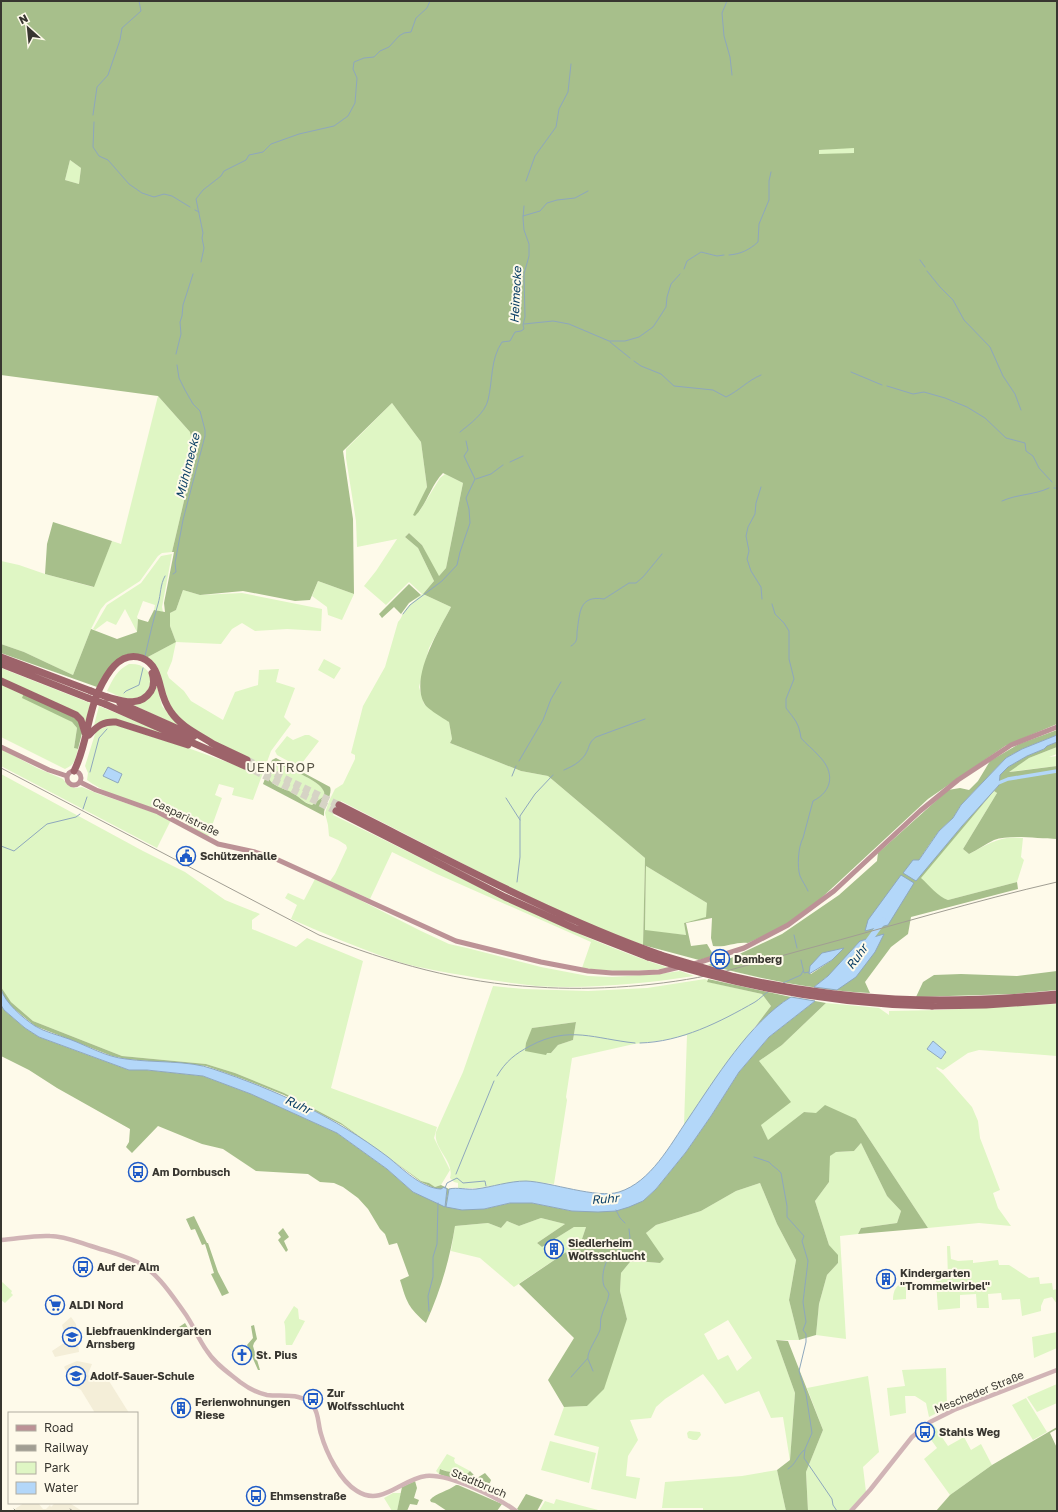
<svg xmlns="http://www.w3.org/2000/svg" width="1058" height="1512" font-family="'Golos Text',sans-serif">
<style>
.built{fill:#f4eed8}
.green{fill:#dff6c4;fill-rule:evenodd}
.forest{fill:#a7bf8b;fill-rule:evenodd}
.water{fill:#b3d7f9;stroke:#8ea7bd}
.lines{fill:none;stroke-linecap:round;stroke-linejoin:round}
.stream{stroke:#8ea7bd;stroke-width:1}
.canal{stroke:#b3d7f9;stroke-width:3.5}
.river{stroke:#b3d7f9;stroke-width:6}
.motorway-tunnel{stroke:#d6d3c5;stroke-width:7;stroke-dasharray:7 3.5;stroke-linecap:butt}
.tertiary{stroke:#d1b4b6;stroke-width:4.5}
.secondary{stroke:#bc9296;stroke-width:5}
.motorway{stroke:#9d636a;stroke-width:7}
.rail{stroke:#a19e93;stroke-width:1}
.motorway-bridge{stroke:#9d636a;stroke-width:7}
.labels{text-anchor:middle;stroke-width:4;stroke-linejoin:round;paint-order:stroke}
.street-label{font-size:11px;fill:#383630;stroke:#fefaea}
.poi-label{font-size:11px;font-weight:bold;fill:#383630;stroke:#fefaea;text-anchor:start}
.water-label{font-size:12px;font-style:italic;fill:#0b3f66;stroke:#fefaea}
.quarter-label{font-size:13px;letter-spacing:1px;fill:#585447;stroke:#fefaea}
</style>
<rect width="100%" height="100%" fill="#fefaea"/>
<!-- built -->
<path class="built" d="M71 1317 76 1324 79 1352 55 1357 52 1351 67 1341 62 1325Z
M77 1361 92 1364 88 1374 89 1376 92 1375 94 1379 104 1373 129 1413H95L81 1390 76 1387 64 1367 65 1366Z
M24 1503H38L43 1509H46L50 1505 51 1507 55 1503H65L71 1504 82 1511H12Z"/>
<!-- green -->
<path class="green" d="M854 147V153L819 155V150Z
M70 160 81 168 79 184 65 180Z
M158 396 190 432 195 454 172 552 162 553 158 556 140 581 106 603 101 609 91 629 73 675 24 652 1 644V561L19 565 45 574 93 587 112 541 121 544Z
M392 403 421 442 427 487 419 512 440 478 445 474 463 483 446 568 438 577 422 545 409 533 405 537 418 548 434 581 423 594 451 607 429 648 419 687 424 704 449 722 452 739 450 743 521 771 548 776 645 858 643 945 592 926 512 889 341 801 333 815C400 847 466 882 534 913 578 934 622 953 669 968 640 972 610 972 582 968L591 942 437 874 392 852 370 899 330 881 335 874 347 848 346 845 338 840 329 836 328 825 325 813 329 801 335 789 343 784 355 759V755L351 753 363 706 385 667 398 622C402 618 402 614 405 610 410 604 416 599 422 594L409 582 386 605 364 586 376 571 397 539 357 547 356 521 346 458V449Z
M172 554 162 607 163 612 154 610 155 605 143 601 137 617 138 619 137 632 125 609 116 625 107 621 95 630 93 629 107 605 141 583 161 556Z
M318 581 354 594 342 620 328 615 327 607 312 596Z
M183 590 200 595 242 593 322 609 321 631 287 629 255 631 242 623 232 629 221 644 176 642 172 661 167 673 169 678 184 691 191 701 223 720 235 692 258 685 259 670 279 669 276 682 295 688 284 717 291 724 271 751 253 800 232 795 234 788 219 784 215 795 222 798 208 837 186 824 182 818 178 815C147 806 113 799 87 780L88 773 85 766 96 731 112 724 188 748 241 767 247 757C222 744 184 730 168 705 159 691 153 673 146 658L176 642 170 626V613L176 610Z
M324 659 341 668 334 679 318 670Z
M129 664C162 662 153 704 127 699 121 698 113 693 107 691 113 679 117 670 129 664Z
M1 668 90 703 86 725 1 679Z
M156 682 162 706 179 726 131 704H138Z
M1 683 24 693 72 722 77 728 74 748 78 749C75 759 76 764 65 769L1 737Z
M99 706 189 743 119 721 93 729Z
M305 735H309L319 741 299 767 277 755 275 751 287 736 293 740Z
M1057 747V754L1049 757 1057 756V766L1008 772 1029 758Z
M1 749 37 768 63 779 68 785 75 788 82 787 96 793 158 814 171 820 157 848 1 766Z
M277 766H283C292 770 319 781 323 790 325 793 324 793 324 796L312 805C302 802 299 796 291 792 283 788 274 787 269 779 270 773 271 769 277 766Z
M1 774 143 851 185 872 225 900 260 914 252 920V929L296 947 307 938 363 961 331 1088 437 1127 434 1138 450 1170 441 1185 435 1187 429 1183 421 1181 341 1123 284 1093 235 1073 206 1064 122 1056 33 1021 11 1002 1 987Z
M994 791 997 793 963 849 969 854C988 844 1001 835 1023 838L1021 857 1024 860 1017 882 948 900 941 898 920 878Z
M646 866 707 903V917L684 923 686 935 645 931Z
M315 879 354 897 421 931 449 944 467 948 541 967 588 976 612 977 659 974 680 971 694 976C642 984 589 989 536 986 507 983 478 978 449 973 428 969 406 965 387 958 354 946 322 933 291 919L297 905 285 898 288 893 304 900Z
M705 979 707 980 708 982 762 994 771 1006 727 1063 684 1125 687 1035 665 1040 634 1044 572 1058 566 1097 567 1100 554 1184 526 1181 477 1188H458V1183L454 1182 450 1178C455 1161 433 1149 436 1132L463 1072 493 986 524 989 588 991 647 988ZM576 1022 573 1040 558 1045 551 1053H547L532 1028Z
M826 1003 879 1008 889 1015V1011L940 1010 1057 1004V1056L979 1050 968 1053 943 1070 937 1067 936 1068 943 1074 972 1107 978 1121 980 1138 1000 1190 993 1193 998 1208 1011 1226 979 1223 928 1228 856 1119 804 1112 768 1141 761 1125 759 1061 782 1045Z
M861 1143 887 1196 901 1211 897 1223 861 1228 858 1234 840 1236 846 1339 816 1335 819 1304 827 1275 838 1263 829 1245 815 1201 829 1182V1156L836 1152 854 1151Z
M760 1183 777 1224 796 1260 789 1300 799 1340H776L795 1393 790 1461 783 1417 771 1418 759 1391 725 1404 714 1388 703 1374 665 1399 656 1407 651 1418 630 1420 638 1440 628 1456 626 1476 640 1478 636 1499 591 1489 599 1447 554 1435 564 1407 587 1406 627 1319 620 1291 621 1273 630 1262 636 1261 660 1263 646 1233 656 1225 701 1211 736 1191ZM728 1320 752 1358 737 1371 728 1355 718 1360 704 1334Z
M541 1218 565 1224 537 1243 542 1247 574 1227H586L581 1242 514 1287 480 1258 451 1251 455 1226 488 1223 501 1228 507 1221 519 1226Z
M947 1246H950L951 1259 958 1261 973 1260V1263L998 1260 999 1265H1009L1029 1278 1039 1277 1040 1284 1052 1283 1053 1290 1057 1289V1304L1052 1297 1044 1299 1041 1306V1311L1022 1316 1020 1299 1002 1300 1001 1293 988 1294 989 1308H977L976 1294 960 1295V1308L938 1310 936 1280 948 1278Z
M1 1281 12 1291 11 1293 13 1295 5 1303 1 1300Z
M906 1281V1299L893 1300C893 1291 896 1284 906 1281Z
M294 1306 298 1309 299 1319 305 1321 292 1345H286C285 1339 286 1327 284 1322Z
M1057 1332V1348L1034 1358 1032 1337Z
M946 1368 947 1408 929 1417 926 1403 915 1396H905L906 1413 890 1416 887 1388 905 1386 902 1370Z
M868 1376 879 1452 863 1467 866 1492 848 1511H808L806 1472 823 1430 807 1388Z
M1057 1384V1403L1037 1412 1027 1397Z
M1026 1398 1047 1432 1033 1440 1012 1405Z
M933 1424 948 1446 964 1437 971 1450 981 1444 992 1465 950 1495 924 1459 937 1448 924 1430Z
M689 1431 700 1432 701 1435 697 1440H693L688 1438 687 1433Z
M550 1441 596 1453 589 1483 541 1470Z
M447 1454 455 1458 454 1460 455 1463 470 1471 466 1475C458 1472 449 1473 441 1469L439 1474 436 1471Z
M777 1470 786 1511H703V1508H662L665 1482 742 1476Z
M393 1493H401L397 1511H392L384 1498Z
M556 1499 602 1511H539L545 1501 554 1504Z"/>
<!-- forest -->
<path class="forest" d="M1 1H1057V724L1005 746 928 799 817 902 781 928 748 943C737 941 725 948 713 946L711 938 712 918 686 923 691 946 707 944 714 956 699 960 643 945 645 858 548 776 521 771 450 743 452 739 449 722C443 718 427 709 424 703 410 677 439 630 451 607L423 594 434 581 418 548 405 537 409 533 422 545 439 576 446 568 463 483 443 473C431 485 427 504 415 516L413 515 427 487 421 442 392 403 343 451 353 519 354 594 318 581 310 600 295 601 243 591 200 595 183 590 176 610 170 613V626L176 642 146 658 127 654 97 687 1 653V644L24 652 73 675 91 629 117 639 137 632 138 619 148 622 154 610 165 612 164 603 174 552H172L195 454 190 432 158 396 1 375ZM854 148V153L819 154V150ZM70 160 81 168 79 184 65 180ZM646 866 707 903 706 917 684 923 686 935 645 930Z
M53 522 112 541 94 587 45 574 47 544Z
M409 584 421 595 409 603 401 614 394 607 382 618 379 614Z
M24 693 79 720 82 733 78 749 74 748 77 728 72 722 22 698Z
M1057 730V735L1022 749 1006 758 961 805 953 818 939 831 929 845 919 860 916 880 962 826 999 785 1000 775 1008 767 1027 756 1044 749 1047 746 1057 742V747L1029 758 1009 772 1057 766V839C1039 839 1010 834 994 840 986 844 977 850 969 854L963 849 997 793 994 791 921 878C929 885 938 897 948 900L1017 882 1018 889 911 917 908 934 891 947 865 982 870 993C815 990 761 979 708 965L731 958 782 934 839 895 877 861 878 853 948 790 960 788 969 790 978 781 990 761 1019 744ZM860 941 837 990 814 987 828 976 843 961ZM832 960 811 974 809 973C811 959 819 962 832 960Z
M276 758 330 787C333 795 323 806 324 816L263 784 272 760ZM277 766H283C292 770 319 781 323 790 325 793 324 793 324 796L312 805C303 803 299 796 291 792 283 788 274 787 269 779 270 773 271 769 277 766Z
M1057 971V990L1014 994 916 997 923 982 934 975 961 974 1017 976Z
M708 979 791 997 782 1003 755 1027 771 1006 762 994 707 982Z
M1 987 11 1002 33 1021 122 1056 206 1064 235 1073 284 1093 341 1123 421 1181 429 1183 435 1187 441 1185 449 1189 446 1206 484 1209 510 1203H532L572 1211 643 1201 656 1189 686 1152 711 1116 739 1072 769 1037 815 1001 826 1003 782 1045 759 1061 791 1102 761 1125 768 1140 804 1112 816 1113 825 1105 856 1119 928 1228 858 1234 861 1228 897 1223 901 1211 887 1196 861 1143 854 1151 836 1152 830 1156 829 1182 815 1201 829 1245 838 1255V1263L827 1275 819 1304 816 1335 799 1340 789 1300 796 1260 777 1224 760 1183 736 1191 701 1211 656 1225 646 1233 664 1259 660 1263 636 1261 630 1262 621 1273 620 1291 627 1319 604 1389 587 1406 564 1407 548 1380 574 1338 519 1284 581 1242 586 1227H574L542 1247 537 1243 565 1224 541 1218 519 1226 507 1221 501 1228 488 1223 455 1226C450 1259 440 1292 426 1323 408 1307 407 1303 400 1280L409 1276 397 1243 389 1245 385 1234 380 1229 368 1209 358 1198 343 1187 334 1183 320 1182 308 1174 256 1171 223 1149 202 1144 158 1126 132 1153 126 1147 129 1142 130 1129 57 1088 29 1070 1 1056V1005L4 1010 25 1028 39 1037 85 1054 129 1070H147L203 1076 251 1094 337 1133 387 1169 413 1192 445 1206 447 1189H436L421 1182 381 1152 342 1125 284 1095 243 1079 206 1066 126 1059 112 1056 35 1026 8 1004 3 995Z
M576 1022 573 1040 558 1045 551 1053H547L546 1055 525 1051 526 1043 532 1028Z
M194 1216 207 1243H208L218 1272 229 1293 222 1296 211 1274 214 1273 205 1244 202 1245 195 1229 191 1230 186 1219Z
M283 1228 289 1237 284 1241 288 1250 286 1252 278 1240 281 1237 278 1233Z
M185 1323 188 1328 173 1337 170 1333Z
M254 1325 257 1339 254 1343 253 1346 260 1370H258L247 1345 253 1338 251 1326Z
M776 1340 788 1341 823 1430 806 1472 808 1511H786L777 1470 790 1460 795 1393Z
M1057 1427V1429L1050 1433 1057 1448V1511H936L950 1495 992 1465Z
M440 1469C449 1473 457 1472 466 1475L470 1471 477 1478 485 1473 491 1480 487 1491H484L439 1474Z
M415 1481 417 1488 414 1498 419 1500 417 1505 410 1504 407 1511H397L402 1487Z
M456 1485H458L502 1504 497 1511H447L435 1503 431 1502 430 1500C436 1493 448 1491 456 1485Z
M526 1494 543 1500 537 1511H520L517 1509Z"/>
<!-- water -->
<path class="water" d="M1057 735V742L1047 746 1044 749 1027 756 1008 767 1000 775 999 785 962 826 916 881 903 873 913 860H919L939 831 953 818 961 805 1006 758 1022 749Z
M108 767 122 774 118 783 103 776Z
M901 875 914 883 888 925 865 931 868 920Z
M884 934 875 952 856 977 837 990 814 987 828 976 860 941Z
M844 948 832 960 809 974 810 966 822 953Z
M1 989C5 1003 23 1018 35 1026 45 1032 58 1035 69 1039 88 1046 106 1057 126 1059 153 1063 189 1060 213 1069 276 1090 335 1117 388 1157 403 1169 421 1188 441 1189L444 1187 447 1189 445 1207 413 1192 387 1169 337 1133 251 1094 203 1076 147 1070H129L39 1037 25 1028 4 1010 1 1005Z
M791 997 815 1001 769 1037 739 1072 711 1116 686 1152 656 1189 643 1201 629 1207 616 1211 598 1212 572 1211 532 1203H510L484 1209 462 1210 446 1207 449 1189C457 1187 467 1190 476 1189 492 1187 509 1181 526 1181 551 1182 597 1199 619 1192 651 1182 670 1145 688 1119 715 1079 750 1022 791 997Z
M933 1041 946 1052 941 1059 927 1049Z"/>
<g class="lines">
<!-- stream -->
<path class="stream" d="M727 1 722 13 724 36 730 57 732 75
M93 115 97 87 108 75 120 40 122 28 141 11 139 1
M94 122 93 147 99 156 108 160 129 184 142 193 154 197 164 194 172 196 190 207
M526 181 535 156 556 127 559 109 568 92 571 64
M195 210 199 212
M523 216 540 211 547 203 557 200 575 198 588 191
M729 255C741 254 749 250 758 242L759 224 769 200V181L771 172
M920 260 925 267
M201 262 204 248 202 238 203 233 196 199 203 190 221 176 224 171 246 160 249 155 263 152 271 144 299 134 334 126 348 116 355 103 357 78 353 69 354 62 364 58 374 57 380 51 389 47 399 36 404 33 411 32 416 18 427 8 430 1
M684 269 687 261 701 252 717 256 724 255
M927 271 940 287 953 300 964 320 990 347 1003 376 1015 394 1021 410
M524 324 553 321 569 324 609 341H625L639 337 653 327 659 318 666 307 667 297 671 284 680 274
M610 342 630 358
M176 354 181 334 180 322 182 316 183 305 193 274
M634 361 641 366 661 374 674 386 713 390 726 397C740 390 747 381 761 375
M851 372 882 385
M887 386 913 394 924 392 945 398 967 407 985 418 1006 438 1025 443 1026 451 1033 456 1039 468 1052 482
M460 432C470 424 485 413 488 400 493 380 490 360 502 342L510 341 515 332 521 331 524 329 523 325 525 317 524 274 529 256V244L524 230 523 218 524 206
M510 462 523 456
M476 479 491 474 503 465
M1056 486 1057 487
M761 487 756 503 755 514 748 527 746 536 749 551 747 559 751 571 761 587 762 599
M1054 488H1057
M1002 501C1017 494 1035 495 1049 488
M173 574 176 572 175 563 183 520 205 436V430L200 411 193 404 185 390 179 378 177 365
M772 604 775 614 784 623 789 631V659L794 679 786 699V708C795 720 799 723 801 738 806 744 813 749 819 756 835 772 833 791 813 801L803 838C798 847 797 867 800 876 802 881 806 886 808 891
M403 614 410 605 442 581 457 565 460 552 470 523 469 509 466 498 475 479 464 456 468 450 466 441
M571 646C573 645 575 643 576 641 577 639 577 635 577 632 580 612 579 595 604 599L629 583H636L643 577 662 554
M145 656C149 639 153 621 158 604 161 594 160 585 165 576
M124 693 126 691 139 685 143 668
M519 761 543 720 551 699 561 682
M564 770C573 766 579 763 585 755 590 747 588 743 596 737L645 719
M90 772 99 738 107 729
M512 776 516 766
M506 798 520 820
M83 809 87 797
M1 846 14 851 47 824 76 817 80 814
M517 882 520 857V816L535 794 553 775
M794 935 797 948
M801 960 804 973 809 972
M783 983 801 975 803 971
M640 1043C681 1042 720 1022 755 1002 760 999 764 994 769 991
M497 1076C506 1061 515 1054 530 1046 569 1025 595 1039 635 1043
M754 1157 769 1162C773 1167 777 1168 781 1173L787 1206V1217L804 1236 802 1241 808 1261 803 1302 806 1322 803 1330 806 1334V1342L799 1371 806 1394 812 1433 805 1449 804 1458 832 1499 833 1505 837 1511
M456 1174 494 1081
M445 1188 447 1183 457 1178 463 1183 485 1181 486 1186
M616 1210 620 1218 625 1223
M429 1311 428 1296 433 1277V1257L437 1244 438 1203
M588 1359 593 1371
M571 1377 588 1358C587 1352 597 1338 600 1330 601 1326 600 1322 601 1318 603 1309 608 1302 609 1294 608 1291 605 1288 604 1286 601 1277 604 1265 609 1257L614 1256 630 1238 629 1229
M788 1469C796 1464 797 1456 804 1450"/>
<!-- canal -->
<path class="canal" d="M996 784 1008 779 1057 771"/>
<!-- river -->
<path class="river" d="M867 943 883 921"/>
<!-- motorway-tunnel -->
<path class="motorway-tunnel" d="M247 760 339 805
M245 766 336 811"/>
<!-- tertiary -->
<path class="tertiary" d="M1 1240C17 1239 34 1235 50 1236 64 1236 78 1242 91 1246 106 1251 123 1255 137 1262 157 1272 171 1294 184 1312 193 1324 198 1339 207 1351 215 1364 229 1373 240 1382 248 1388 257 1393 267 1395 282 1397 302 1392 313 1406 319 1413 318 1425 321 1434 326 1452 340 1481 357 1491 382 1507 401 1479 426 1476 450 1474 497 1497 516 1511
M851 1511 870 1490 912 1437 930 1422 954 1410 1057 1370"/>
<!-- secondary -->
<path class="secondary" d="M1 747 49 770 67 776
M67 778a7 7 0 1 1 14 0a7 7 0 1 1-14 0Z
M80 782 96 790 158 812 218 844 255 852 276 859 456 941 541 962 588 971 612 973H639L659 972 680 967
M694 964 744 948 788 925 834 891 920 811 958 780 1011 745 1057 727"/>
<!-- motorway -->
<path class="motorway" d="M1 657 91 691
M1 664 88 698
M1 681 76 715 81 720 85 733
M107 697C122 701 140 708 151 691 154 686 154 679 152 673
M120 703 194 736
M105 704 245 766
M89 735C97 726 104 721 116 722L188 745
M211 743 247 760
M74 771C87 746 87 717 98 692 106 675 119 650 142 658 147 660 152 664 155 670 162 684 160 697 171 712 181 727 200 735 215 745
M339 805C445 858 549 915 661 955
M336 811 505 897 574 928 648 957
M735 977C846 1002 944 1005 1057 994
M932 1006 986 1005 1057 1000"/>
<!-- rail -->
<path class="rail" d="M1 768 319 935C391 963 460 983 537 987 593 991 664 986 719 973 749 965 780 956 810 948 892 926 974 901 1057 882
M14 1509 16 1511
M70 1509 73 1511"/>
<!-- motorway-bridge -->
<path class="motorway-bridge" d="M91 691 107 697
M88 698 105 704
M661 955 735 977
M648 957C740 987 834 1004 932 1006"/>
</g>
<!-- icons -->
<defs>
<g id="civic-ring" transform="scale(1)"><circle r="9.5" fill="#fefaea" stroke="#1f5bc7" stroke-width="1.5"/><path d="M-.6-6.5H3V-4.5H.6V-3L4-1V1h2V6H-6V1h2V-1L-.6-3ZM-1.2 2.5V6h2.4V2.5Z" fill="#1f5bc7"/></g>
<g id="bus-ring" transform="scale(1)"><circle r="9.5" fill="#fefaea" stroke="#1f5bc7" stroke-width="1.5"/><path d="M-5-6H5V4H4V6H2V4H-2V6H-4V4H-5ZM-3.5-4V0h7V-4ZM-3.5 1.2v1.5H-2V1.2ZM2 1.2v1.5H3.5V1.2Z" fill="#1f5bc7"/></g>
<g id="building-ring" transform="scale(1)"><circle r="9.5" fill="#fefaea" stroke="#1f5bc7" stroke-width="1.5"/><path d="M-4-6H4V6H1V3H-1V6H-4ZM-2.5-4.3h1.7v1.8h-1.7ZM.8-4.3h1.7v1.8H.8ZM-2.5-1h1.7V.8h-1.7ZM.8-1h1.7V.8H.8Z" fill="#1f5bc7"/></g>
<g id="supermarket-ring" transform="scale(1)"><circle r="9.5" fill="#fefaea" stroke="#1f5bc7" stroke-width="1.5"/><path d="M-6-5.5h2.5l.6 2H6L4.5 2H-2.5L-4.4-4H-6ZM-1.5 3.2a1.3 1.3 0 1 0 .1 0ZM3 3.2a1.3 1.3 0 1 0 .1 0Z" fill="#1f5bc7"/></g>
<g id="school-ring" transform="scale(1)"><circle r="9.5" fill="#fefaea" stroke="#1f5bc7" stroke-width="1.5"/><path d="M0-5L7-2L0 1L-7-2ZM-4 1L0 2.5L4 1V4Q0 6-4 4Z" fill="#1f5bc7"/></g>
<g id="church-ring" transform="scale(1)"><circle r="9.5" fill="#fefaea" stroke="#1f5bc7" stroke-width="1.5"/><path d="M-1.2-6h2.4v3.5h3.3v2.4h-3.3V6h-2.4V-.1h-3.3v-2.4h3.3Z" fill="#1f5bc7"/></g>
</defs>
<g fill-rule="evenodd">
<use href="#civic-ring" x="186" y="856"/>
<use href="#bus-ring" x="720" y="959"/>
<use href="#bus-ring" x="138" y="1172"/>
<use href="#building-ring" x="554" y="1249"/>
<use href="#bus-ring" x="83" y="1267"/>
<use href="#building-ring" x="886" y="1279"/>
<use href="#supermarket-ring" x="55" y="1305"/>
<use href="#school-ring" x="72" y="1337"/>
<use href="#church-ring" x="242" y="1355"/>
<use href="#school-ring" x="76" y="1376"/>
<use href="#bus-ring" x="313" y="1399"/>
<use href="#building-ring" x="181" y="1408"/>
<use href="#bus-ring" x="925" y="1432"/>
<use href="#bus-ring" x="256" y="1496"/>
</g>
<g class="labels">
<!-- street labels -->
<g class="street-label">
<text transform="translate(186 817) rotate(26)" y="4">Casparistraße</text>
<text transform="translate(979 1392) rotate(-22)" y="4">Mescheder Straße</text>
<text transform="translate(479 1483) rotate(23)" y="4">Stadtbruch</text>
</g>
<!-- poi labels -->
<g class="poi-label">
<text x="200" y="860">Schützenhalle</text>
<text x="734" y="963">Damberg</text>
<text x="152" y="1176">Am Dornbusch</text>
<text x="568" y="1247">Siedlerheim<tspan x="568" dy="13">Wolfsschlucht</tspan></text>
<text x="97" y="1271">Auf der Alm</text>
<text x="900" y="1277">Kindergarten<tspan x="900" dy="13">"Trommelwirbel"</tspan></text>
<text x="69" y="1309">ALDI Nord</text>
<text x="86" y="1335">Liebfrauenkindergarten<tspan x="86" dy="13">Arnsberg</tspan></text>
<text x="256" y="1359">St. Pius</text>
<text x="90" y="1380">Adolf-Sauer-Schule</text>
<text x="327" y="1397">Zur<tspan x="327" dy="13">Wolfsschlucht</tspan></text>
<text x="195" y="1406">Ferienwohnungen<tspan x="195" dy="13">Riese</tspan></text>
<text x="939" y="1436">Stahls Weg</text>
<text x="270" y="1500">Ehmsenstraße</text>
</g>
<!-- water labels -->
<g class="water-label">
<text transform="translate(516 295) rotate(-87)" y="4">Heimecke</text>
<text transform="translate(188 466) rotate(-76)" y="4">Mühlmecke</text>
<text transform="translate(857 957) rotate(-54)" y="4">Ruhr</text>
<text transform="translate(298 1105) rotate(25)" y="4">Ruhr</text>
<text transform="translate(605 1199) rotate(-4)" y="4">Ruhr</text>
</g>
<!-- quarter labels -->
<g class="quarter-label">
<text x="281" y="772">UENTROP</text>
</g>
</g>
<!-- border -->
<rect width="1058" height="1512" fill="none" stroke="#383630" stroke-width="4"/>
<!-- legend -->
<rect x="8" y="1412" width="130" height="92" fill="#fefaea" stroke="#afaca0"/>
<rect x="16" y="1425" width="20" height="6" fill="#bc9296" stroke="#afaca0"/>
<text x="44" y="1432" font-size="12" fill="#383630">Road</text>
<rect x="16" y="1445" width="20" height="6" fill="#a19e93" stroke="#afaca0"/>
<text x="44" y="1452" font-size="12" fill="#383630">Railway</text>
<rect x="16" y="1462" width="20" height="12" fill="#dff6c4" stroke="#afaca0"/>
<text x="44" y="1472" font-size="12" fill="#383630">Park</text>
<rect x="16" y="1482" width="20" height="12" fill="#b3d7f9" stroke="#afaca0"/>
<text x="44" y="1492" font-size="12" fill="#383630">Water</text>
<!-- north arrow -->
<g transform="translate(28 28) rotate(333)" stroke="#fefaea" stroke-width="3" paint-order="stroke">
<path d="M0-3L7 15L0 10L-7 15Z" fill="#383630"/>
<text y="-6" font-size="11" font-weight="bold" text-anchor="middle" fill="#383630">N</text>
</g>
</svg>
